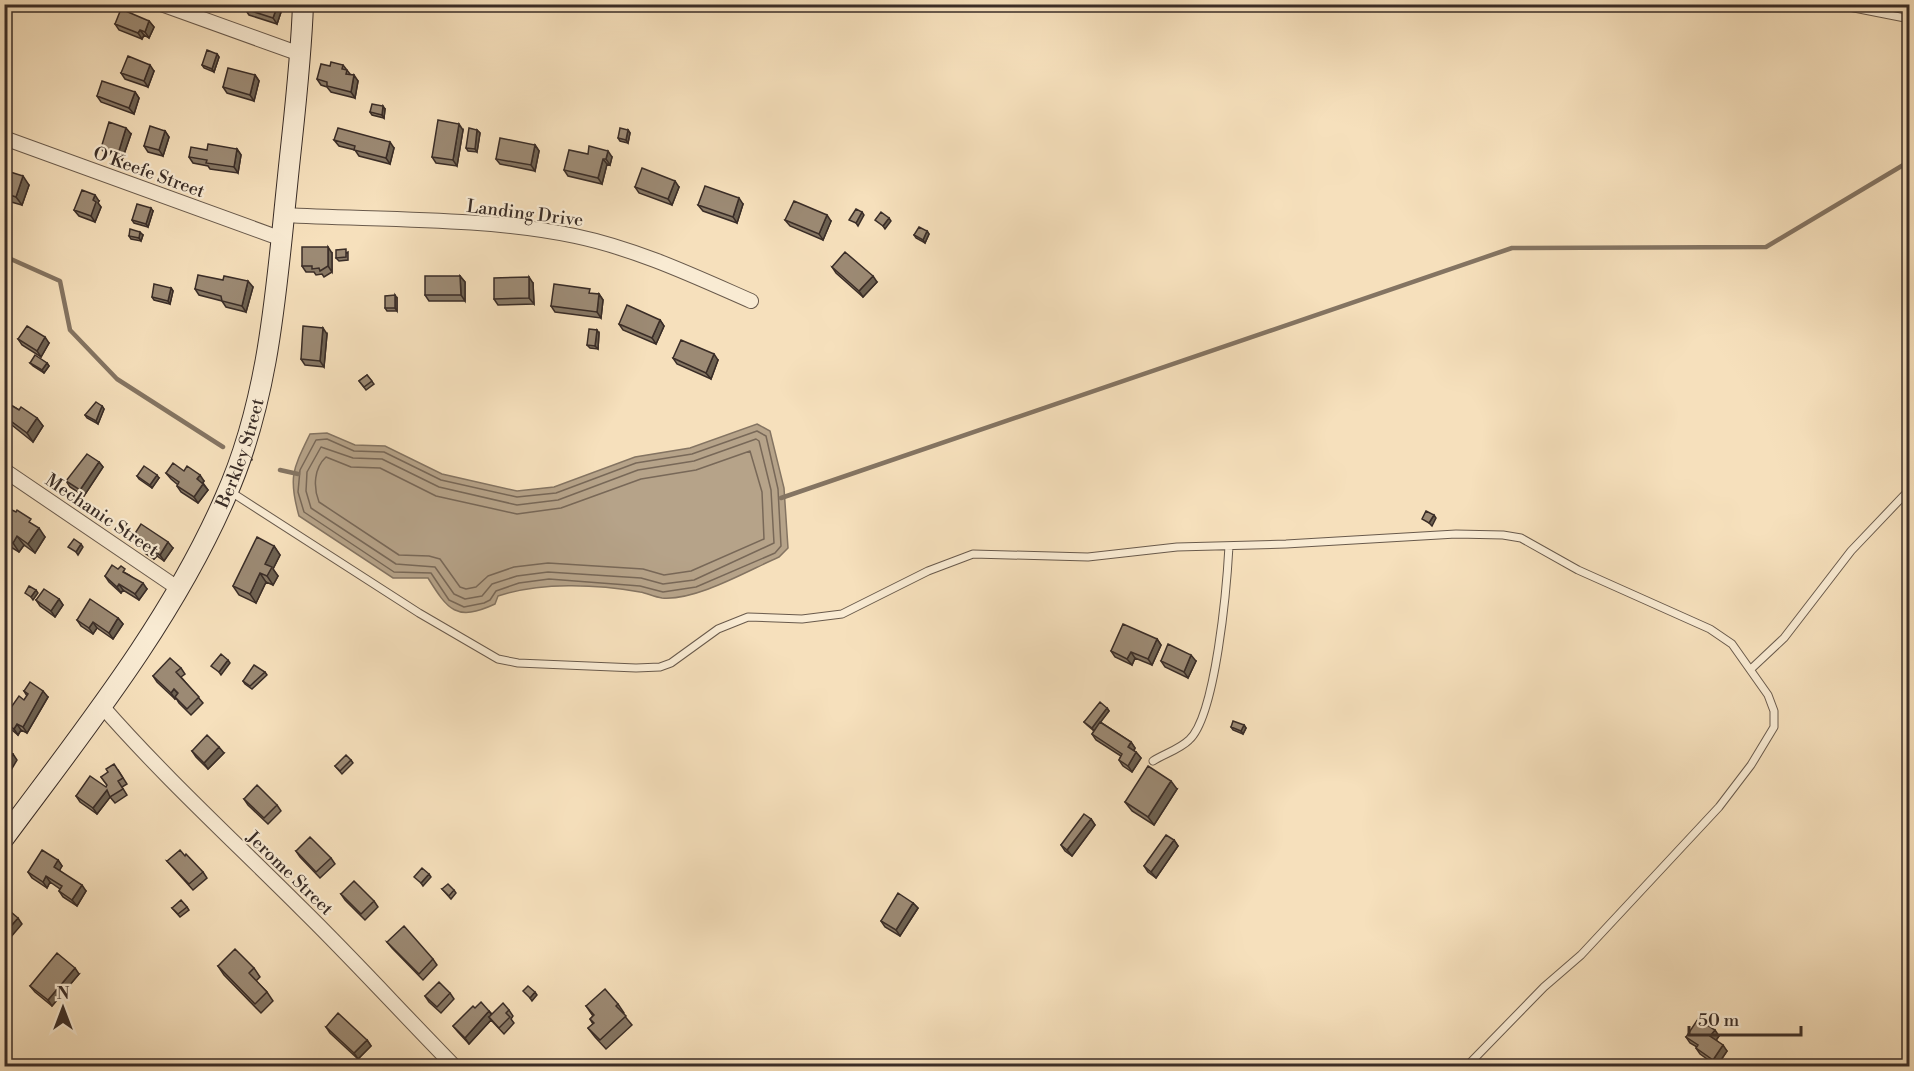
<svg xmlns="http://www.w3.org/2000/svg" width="1914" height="1071" font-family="'Libre Bodoni',serif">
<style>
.water{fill:#b6a389;stroke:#847462;stroke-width:1.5}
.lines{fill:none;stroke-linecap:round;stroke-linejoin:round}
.shore{stroke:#786858;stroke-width:1.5}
.stream{stroke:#847462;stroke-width:4.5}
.service-casing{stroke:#695a4c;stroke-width:9}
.minor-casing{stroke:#695a4c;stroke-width:16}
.secondary-casing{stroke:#3a2d27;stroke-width:22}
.service{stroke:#f9ebd3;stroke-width:7}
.minor{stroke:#f9ebd3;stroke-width:14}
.secondary{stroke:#f9ebd3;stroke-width:20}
.wall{fill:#867764;stroke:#3a2d27;stroke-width:1.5}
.shaded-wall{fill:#6d6151;stroke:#3a2d27;stroke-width:1.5}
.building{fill:#9c8a74;stroke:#3a2d27;stroke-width:1.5}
.labels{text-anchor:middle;stroke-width:4.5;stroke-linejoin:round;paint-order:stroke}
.street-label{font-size:18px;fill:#3a2d27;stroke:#f9ebd3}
</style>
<rect width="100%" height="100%" fill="#f6e0bc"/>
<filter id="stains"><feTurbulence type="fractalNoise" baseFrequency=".00333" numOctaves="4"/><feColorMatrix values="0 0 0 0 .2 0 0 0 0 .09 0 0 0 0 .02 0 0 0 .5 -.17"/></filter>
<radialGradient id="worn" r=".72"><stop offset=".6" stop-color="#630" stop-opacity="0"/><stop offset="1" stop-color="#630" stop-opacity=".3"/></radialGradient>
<!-- water -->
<path class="water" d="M757 424 770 431 784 488 788 548 779 557C747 571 696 601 662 598 654 597 647 593 640 592 596 584 540 582 498 596L495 604C456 622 448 610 428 578H393L299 516C288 477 293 469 310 434L327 433 355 445 385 446 442 474 517 491 554 487 635 457 690 448Z"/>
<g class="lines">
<!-- shore -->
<path class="shore" d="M757 431 766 436 778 489 781 546 775 553 696 587 663 592 640 586 549 579 519 583 496 591 490 600 484 603 464 607 449 600 431 573 394 572 304 512 298 492 300 470 316 440 327 439 354 451 384 452 441 480 517 497 556 493 636 463 692 454Z
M756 439 759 441 771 490 774 543 694 580 663 584 641 578 548 572 517 576 492 584 482 596 465 599 454 594 435 567 396 564 311 508 306 491 307 472 321 447 353 458 382 459 439 487 517 505 558 500 638 470 694 461Z
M750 451 762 492 764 539 691 571 664 575 643 569 548 563 514 567 488 576 476 587 466 589 460 587 440 559 429 556 399 555 319 502C313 487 314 468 326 457L351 467 380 468 436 496 517 514 561 508 641 479 696 470Z"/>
<!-- stream -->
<path class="stream" d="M4 256 60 281 70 330 117 379 223 447
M280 470 298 474
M781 498 1512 248 1766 247 1910 161"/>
<!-- service casing -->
<g class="service-casing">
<path id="service" d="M1834 4 1910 19
M231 492 419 613 498 659 518 663 636 668 660 667 671 663 718 629 748 617 802 619 842 614 928 571 973 554 1088 557 1177 547 1286 544 1456 534 1503 535 1521 538 1578 570 1710 629 1732 644 1768 695 1774 711V727L1751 765 1719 807 1581 955 1544 987 1467 1066
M1751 669 1784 638 1851 551 1910 489
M1153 761C1164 754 1180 749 1189 740 1216 716 1227 584 1229 546"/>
</g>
<!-- minor casing -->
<g class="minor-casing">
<path id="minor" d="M161 4 300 54
M4 138 282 239
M284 215C377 220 485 217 575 236 637 249 694 276 751 301
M4 470 179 589
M101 705C164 777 234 841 302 909 354 960 403 1014 454 1066"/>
</g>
<!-- secondary casing -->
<g class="secondary-casing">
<g id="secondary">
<path id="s1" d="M4 838C84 730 171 622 225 498 269 400 276 292 287 186 293 126 301 65 303 4"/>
</g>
</g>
<!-- service -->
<use href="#service" class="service"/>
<!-- minor -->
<use href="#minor" class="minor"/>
<!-- secondary -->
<use href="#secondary" class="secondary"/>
</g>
<!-- wall -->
<path class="wall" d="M242 4H279L282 9 277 24 249 15 245 9V7Z
M149 21 154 27 149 38 144 35 142 39 119 30 115 24Z
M217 54 219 57 214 72 204 68 202 65Z
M343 65 350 74 358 81 355 98 331 92 327 87 321 85 317 79 330 66Z
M154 71 148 87 125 79 121 73Z
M255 75 259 81 254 101 227 93 223 87Z
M135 92 139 98 134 114 101 102 97 96Z
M385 109 384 118 372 115 370 112Z
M463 130 457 166 436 163 432 157Z
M477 130 480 133 477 152 468 151 466 148Z
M628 130 630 133 628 143 620 141 618 138Z
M165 131 169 137 163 156 148 152 144 146Z
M131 134 122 160 105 154 101 148Z
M334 140 394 148 390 164 359 156 355 150 339 146Z
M535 145 539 151 535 171 500 164 496 159Z
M237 149 241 155 238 173 210 169 208 166 193 163 189 157 207 150Z
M588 154 612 157 610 165 607 164 602 184 568 176 564 170Z
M4 170 29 185 22 205 4 200Z
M635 187H679L672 205 639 193Z
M99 201 98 203 101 207 95 222 79 216 74 210Z
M743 204 737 223 703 211 698 205Z
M153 211 148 227 134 223 132 220Z
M785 220 831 221 823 240 790 226Z
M927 231 929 234 925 243 916 238 914 235Z
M143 235 141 241 131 239 129 236Z
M348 252V260L339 261 336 258Z
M332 253V272L324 277 322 274 316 275 314 272H306L302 266Z
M832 267 877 282 863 297 836 273Z
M460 276 465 282V301H429L425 295Z
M223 280 253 287 246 312 226 307 222 301 199 295 195 289Z
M533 283 534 304 498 305 494 299Z
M171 288 173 291 170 304 154 300 152 297Z
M593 294H599L603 300 601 318 555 312 551 306Z
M397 298V311H387L385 308Z
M660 320 664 326 656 344 623 330 619 324Z
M599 333 598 349 590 348 587 345Z
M327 334 324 367 305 365 301 359Z
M18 339 49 343 41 357 22 345Z
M673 358 718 360 711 379 677 364Z
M30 363H47L49 366 44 373 33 366Z
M367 375 374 384 366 390 359 381Z
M4 401 19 410 37 418 43 426 33 442 8 422 4 427Z
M102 406 104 409 98 424 87 418 85 415Z
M99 462 103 467 84 496 70 487 66 481Z
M184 471 204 481 203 483 208 490 198 503 181 492 177 486 178 485 171 479 166 473Z
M137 476 159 478 152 488 139 479Z
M4 506 36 527 45 537 35 553 24 545 19 552 4 543Z
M132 538 173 548 164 561 157 556 154 559 146 554 142 548 136 544Z
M274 546 280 555 273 569 278 576 273 585 266 582 256 603 239 595 233 586Z
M118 569 129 575 147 589 139 600 123 590 121 593 109 582 105 576Z
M59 599 63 605 55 617 40 606 36 600Z
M118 618 123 624 113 639 97 628 93 634 81 626 77 620Z
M1157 639 1161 645 1152 665 1135 658 1132 665 1115 657 1111 651Z
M1161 661H1196L1188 678 1165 667Z
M181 668 185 674 181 677 203 703 191 715 179 703 176 698 175 699 157 682 153 676Z
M265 672 267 675 252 689 245 684 243 681Z
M24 691 48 697 27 733 21 730 18 735 12 730 7 725 9 722 5 716 24 700 27 696Z
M1107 708 1109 711 1100 722 1131 742 1135 748 1134 751 1136 752 1141 758 1132 772 1123 766 1119 760 1121 756 1096 740 1092 734 1094 731 1087 725 1084 722Z
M1244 725 1246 728 1243 734 1233 730 1231 727Z
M192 751 224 753 208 769 196 757Z
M351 760 353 763 342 774 335 766Z
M118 770 127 784 122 787 127 795 115 803 110 797 97 814 80 802 76 796 106 787 107 785 101 777Z
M1177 789 1154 825 1132 811 1125 802Z
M244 799 277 805 281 811 268 824 248 805Z
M1091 819 1095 825 1072 856 1065 851 1061 845Z
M1174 840 1178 846 1156 878 1148 872 1144 866Z
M296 851 331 858 335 864 320 878 300 857Z
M58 860 62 866 59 870 86 891 77 906 63 897 59 891 60 889 50 882 47 888 32 878 28 872Z
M167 861 203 872 207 878 193 890Z
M442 889 454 890 456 893 451 899Z
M341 894 374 901 378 907 365 920 345 900Z
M913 903 918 908 900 936 885 927 881 921Z
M187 907 189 910 180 917 172 908Z
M387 942 433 959 437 965 423 980 392 948Z
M218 966 254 968 260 977 256 981 267 992 273 1001 261 1013 224 975Z
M79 974 52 1006 35 992 30 986Z
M450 993 454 999 441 1013 429 1002 425 996Z
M618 1004 624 1013 623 1014 632 1025 606 1049 595 1037 588 1028 593 1024 590 1019 593 1016 586 1006Z
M475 1008 489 1011 492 1014 509 1010 513 1016 511 1019 514 1023 504 1034 491 1020 469 1044 458 1032 453 1026Z
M326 1027 367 1040 371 1046 358 1059 330 1033Z
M1719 1036 1716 1040 1727 1051 1717 1066 1700 1054 1696 1048 1697 1047 1690 1043 1686 1037Z"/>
<!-- shaded-wall -->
<path class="shaded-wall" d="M278 4H279L282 9 277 24 273 18Z
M149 21 154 27 149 38 145 32Z
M140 30 144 35 142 39 138 33Z
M217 54 219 57 214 72 212 69Z
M150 65 154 71 148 87 144 81Z
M255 75 259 81 254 101 250 95Z
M354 75 358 81 355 98 351 92Z
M135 92 139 98 134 114 129 108Z
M383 106 385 109 384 118 382 115Z
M459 124 463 130 457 166 453 160Z
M126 128 131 134 122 160 118 154Z
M477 130 480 133 477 152 475 149Z
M628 130 630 133 628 143 626 140Z
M165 131 169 137 163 156 159 150Z
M390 142 394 148 390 164 386 158Z
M535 145 539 151 535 171 531 165Z
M237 149 241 155 238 173 234 167Z
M608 151 612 157 610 165 606 159Z
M603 159 607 164 602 184 598 178Z
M23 176 29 185 22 205 16 197Z
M675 181 679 187 672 205 668 199Z
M95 195 99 201 98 203 101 207 95 222 91 216 93 200Z
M739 198 743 204 737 223 733 217Z
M151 208 153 211 148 227 146 224Z
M862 212 864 215 858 226 856 223Z
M827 215 831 221 823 240 819 234Z
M889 218 891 221 885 229 883 226Z
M927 231 929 234 925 243 923 240Z
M140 232 143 235 141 241 139 238Z
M328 247 332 253V272L328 266Z
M460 276 465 282V301L461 295Z
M873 276 877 282 863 297 859 291Z
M529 277 533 283 534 304 529 298Z
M248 281 253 287 246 312 242 306Z
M171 288 173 291 170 304 168 301Z
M599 294 603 300 601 318 597 312Z
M395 295 397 298V311L395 308Z
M660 320 664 326 656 344 652 338Z
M323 328 327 334 324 367 320 361Z
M597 330 599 333 598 349 595 346Z
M45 337 49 343 41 357 37 351Z
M714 354 718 360 711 379 706 373Z
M47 363 49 366 44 373 42 370Z
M102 406 104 409 98 424 96 421Z
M4 417 8 422 4 427Z
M37 418 43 426 33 442 27 433Z
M99 462 103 467 84 496 80 490Z
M157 475 159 478 152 488 150 485Z
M200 475 204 481 201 485 197 479Z
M203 484 208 490 198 503 194 497Z
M1434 515 1436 518 1432 526 1429 523Z
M39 528 45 537 35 553 28 544Z
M17 536 24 545 19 552 13 543Z
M168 542 173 548 164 561 160 555Z
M81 544 83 547 78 555 76 552Z
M274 546 280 555 273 569 278 576 273 585 267 576 265 564Z
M152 550 157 556 154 559 150 553Z
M260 573 266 582 256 603 250 594Z
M143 583 147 589 139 600 135 594Z
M119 584 123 590 121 593 117 587Z
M36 590 38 593 33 600 31 597Z
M59 599 63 605 55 617 51 611Z
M118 618 123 624 113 639 109 633Z
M93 622 97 628 93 634 89 628Z
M1157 639 1161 645 1152 665 1148 659Z
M1131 652 1135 658 1132 665 1127 659Z
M1191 655 1196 661 1188 678 1184 672Z
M228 660 230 663 221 675 219 672Z
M174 689 179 695 175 699 171 693Z
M43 691 48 697 27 733 23 727Z
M1107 708 1109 711 1094 731 1092 728Z
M17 724 21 730 18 735 14 729Z
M1244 725 1246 728 1243 734 1241 731Z
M1131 742 1135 748 1132 753 1128 747Z
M219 747 224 753 208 769 204 763Z
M1136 752 1141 758 1132 772 1128 766Z
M13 754 17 760 7 777 4 773V768Z
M1171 781 1177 789 1154 825 1148 817Z
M107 790 111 796 97 814 93 808Z
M1091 819 1095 825 1072 856 1067 850Z
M1174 840 1178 846 1156 878 1151 872Z
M58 860 62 866 58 873 54 867Z
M429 874 431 877 423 886 421 883Z
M46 876 50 882 47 888 43 882Z
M82 885 86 891 77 906 72 900Z
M913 903 918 908 900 936 896 930Z
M18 918 22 924 5 944 4 934Z
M75 968 79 974 52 1006 48 1000Z
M535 992 537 995 532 1001 530 998Z
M489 1011 493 1017H489L491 1020 469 1044 465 1038Z
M1715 1030 1719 1036 1715 1042 1710 1036Z
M367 1040 371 1046 358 1059 354 1053Z
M1723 1045 1727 1051 1717 1066 1713 1060Z"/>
<!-- building -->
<path class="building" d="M246 4H278L273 18 245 9Z
M121 9 149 21 145 32 140 30 138 33 115 24Z
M207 50 217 54 212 69 202 65Z
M128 56 150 65 144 81 121 73Z
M331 62 343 65 342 69 347 70 346 74 354 75 351 92 327 86V82L317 79 321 64 330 66Z
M228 68 255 75 250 95 223 87Z
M102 81 135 92 129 108 97 96Z
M372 104 383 106 382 115 370 112Z
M438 120 459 124 453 160 432 157Z
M109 122 126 128 118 154 101 148Z
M150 126 165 131 159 150 144 146Z
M338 128 390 142 386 158 354 150 355 146 334 140Z
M469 128 477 130 475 149 466 148Z
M620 128 628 130 626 140 618 138Z
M500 138 535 145 531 165 496 159Z
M208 144 237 149 234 167 206 163 207 160 189 157 191 147 207 150Z
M589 146 608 151 606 159H603L598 178 564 170 569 150 588 154Z
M642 168 675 181 668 199 635 187Z
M4 170 23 176 16 197 4 193Z
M705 186 739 198 733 217 698 205Z
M82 190 95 195 93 200 96 202 91 216 74 210Z
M794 201 827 215 819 234 785 220Z
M137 204 151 208 146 224 132 220Z
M856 209 862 212 856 223 849 220Z
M881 212 889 218 883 226 875 220Z
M919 227 927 231 923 240 914 235Z
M130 229 140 232 139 238 129 236Z
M302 247H328V266L320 271 319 268 312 269V266H302Z
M346 249V257L336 258V250Z
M845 252 873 276 859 291 832 267Z
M198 275 223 280 224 276 248 281 242 306 222 301 221 296 195 289Z
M425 276H460L461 295H425Z
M529 277V298L494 299V278Z
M154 284 171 288 168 301 152 297Z
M554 284 590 289 589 293 599 294 597 312 551 306Z
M395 295V308H385V296Z
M627 305 660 320 652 338 619 324Z
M27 326 45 337 37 351 18 339Z
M303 326 323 328 320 361 301 359Z
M589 329 597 330 595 346 587 345Z
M681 340 714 354 706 373 673 358Z
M35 355 47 363 42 370 30 363Z
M367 375 372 381 364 387 359 381Z
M4 401 19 410 21 407 37 418 27 433 4 416Z
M96 402 102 406 96 421 85 415Z
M87 454 99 462 80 490 66 481Z
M173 463 184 471 187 466 200 475 197 479 203 484 194 497 177 486 179 482 166 473Z
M144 466 157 475 150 485 137 476Z
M4 506 16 512 17 510 31 519 29 522 39 528 28 544 17 536 13 543 4 538Z
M1426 511 1434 515 1429 523 1422 519Z
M141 524 168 542 160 555 152 550 150 553 142 548 143 545 132 538Z
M257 537 274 546 265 564 272 567 267 576 260 573 250 594 233 586Z
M74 539 81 544 76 552 68 547Z
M112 565 118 569 121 566 125 569 123 572 143 583 135 594 119 584 117 587 105 576Z
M29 586 36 590 31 597 25 593Z
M44 589 59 599 51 611 36 600Z
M90 599 118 618 109 633 93 622 89 628 77 620Z
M1123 624 1157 639 1148 659 1131 652 1127 659 1111 651Z
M1168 644 1191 655 1184 672 1161 661Z
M221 654 228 660 219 672 211 666Z
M170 658 181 668 176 672 199 697 187 709 175 697 178 693 174 689 171 693 153 676Z
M254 665 265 672 250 686 243 681Z
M30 682 43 691 23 727 17 724 14 729 7 725 11 720 5 716 19 696 24 700 28 694 24 691Z
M1100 702 1107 708 1092 728 1084 722Z
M1233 721 1244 725 1241 731 1231 727Z
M1100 722 1131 742 1128 747 1136 752 1128 766 1119 760 1122 754 1092 734Z
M207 735 219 747 204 763 192 751Z
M4 749 13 754 4 768Z
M346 755 351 760 340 771 335 766Z
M114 764 123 778 118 781 123 789 110 797 107 790 93 808 76 796 90 776 106 787 107 785 101 777 108 772 106 769Z
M1148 766 1171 781 1148 817 1125 802Z
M257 785 277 805 264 818 244 799Z
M1084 814 1091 819 1067 850 1061 845Z
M1166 835 1174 840 1151 872 1144 866Z
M310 837 331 858 316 872 296 851Z
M42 850 58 860 54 867 82 885 72 900 59 891 62 886 46 876 43 882 28 872Z
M180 850 185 856 186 854 203 872 189 884 167 861Z
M422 868 429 874 421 883 414 877Z
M354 881 374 901 361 914 341 894Z
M448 884 454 890 449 896 442 889Z
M898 893 913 903 896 930 881 921Z
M181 900 187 907 178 914 172 908Z
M4 906 18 918 4 934Z
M404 926 433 959 419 974 387 942Z
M235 949 254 968 249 973 267 992 255 1004 218 966Z
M57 953 75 968 48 1000 30 986Z
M439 982 450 993 437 1007 425 996Z
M528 986 535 992 530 998 523 991Z
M605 989 618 1004 616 1006 626 1016 600 1040 588 1028 594 1023 590 1019 594 1015 586 1006Z
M481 1002 489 1011 465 1038 453 1026 473 1006 475 1008Z
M503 1003 509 1010 506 1013 510 1017 499 1028 489 1017Z
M338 1013 367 1040 354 1053 326 1027Z
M1698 1019 1715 1030 1710 1036 1723 1045 1713 1060 1696 1048 1698 1045 1686 1037Z"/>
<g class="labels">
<!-- street labels -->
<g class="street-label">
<text transform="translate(149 172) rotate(20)" y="6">O'Keefe Street</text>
<text transform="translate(525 213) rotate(7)" y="6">Landing Drive</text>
<text dy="6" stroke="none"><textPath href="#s1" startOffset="454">Berkley Street</textPath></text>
<text transform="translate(102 515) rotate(34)" y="6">Mechanic Street</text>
<text transform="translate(290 873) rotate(44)" y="6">Jerome Street</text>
</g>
</g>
<!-- margin -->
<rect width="1914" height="1071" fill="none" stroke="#f6e0bc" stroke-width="24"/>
<rect x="6" y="6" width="1902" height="1059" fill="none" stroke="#3a2d27" stroke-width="3"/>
<rect x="12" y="12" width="1890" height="1047" fill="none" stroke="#3a2d27" stroke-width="1.5"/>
<!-- north arrow -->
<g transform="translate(63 1008)" stroke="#f9ebd3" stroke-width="4.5" paint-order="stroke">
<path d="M0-4.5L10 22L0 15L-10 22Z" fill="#3a2d27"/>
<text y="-9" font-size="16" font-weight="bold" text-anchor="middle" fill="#3a2d27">N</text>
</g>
<!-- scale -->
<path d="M1689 1026v9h112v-9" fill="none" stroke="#3a2d27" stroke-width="3"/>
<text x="1698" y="1026" font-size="18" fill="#3a2d27" stroke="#f9ebd3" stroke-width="4.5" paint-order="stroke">50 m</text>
<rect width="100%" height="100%" filter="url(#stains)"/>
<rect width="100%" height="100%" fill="url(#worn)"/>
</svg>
